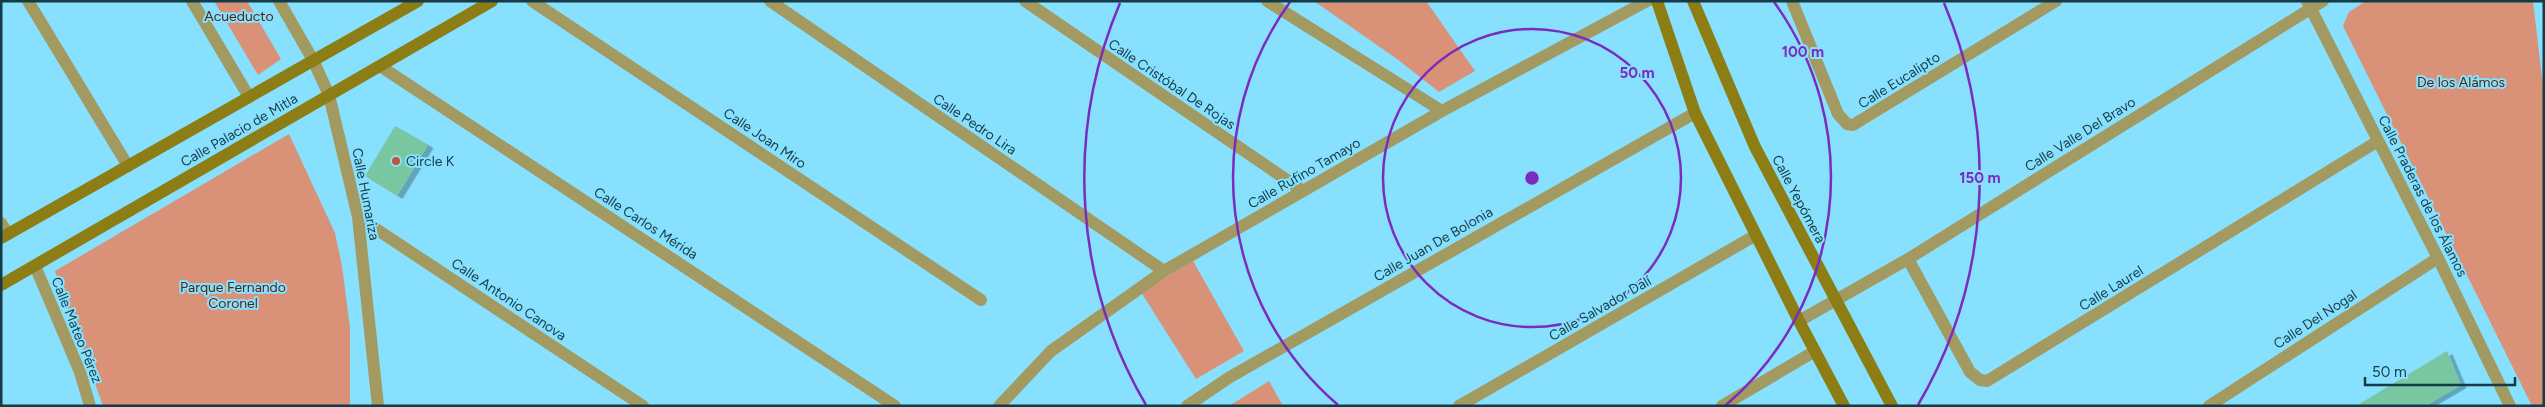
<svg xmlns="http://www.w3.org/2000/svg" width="2545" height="407" font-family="Figtree,sans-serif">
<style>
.green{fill:#d99177}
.building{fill:#79c7a0;filter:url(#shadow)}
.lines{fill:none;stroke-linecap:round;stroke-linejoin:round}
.minor{stroke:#a29a61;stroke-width:12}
.tertiary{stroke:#a29a61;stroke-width:12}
.secondary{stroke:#8c7e14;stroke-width:12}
.ring{fill:none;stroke:#7b2cbf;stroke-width:2.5}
.poi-dot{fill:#bf582e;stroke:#86e0fe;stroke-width:2}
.labels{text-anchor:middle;stroke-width:4;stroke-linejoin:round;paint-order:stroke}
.park-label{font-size:14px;fill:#58230d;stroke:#86e0fe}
.street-label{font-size:14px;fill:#153b47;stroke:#86e0fe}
.poi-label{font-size:14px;fill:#153b47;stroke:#86e0fe;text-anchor:start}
.centre{fill:#7b2cbf;stroke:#86e0fe;stroke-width:2.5}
.ring-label{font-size:15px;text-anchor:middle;font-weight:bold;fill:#7b2cbf;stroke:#86e0fe;stroke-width:4;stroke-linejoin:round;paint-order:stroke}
</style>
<defs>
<filter id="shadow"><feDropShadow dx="5.5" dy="3" stdDeviation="0" flood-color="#0004"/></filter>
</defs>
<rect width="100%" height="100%" fill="#86e0fe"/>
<!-- green -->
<path class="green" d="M214 1H247L281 59 258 75Z
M1314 1H1426L1475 71 1439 92 1397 59Z
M2366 1H2533L2544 95V406H2532L2343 26 2349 12Z
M289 134 335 233 342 266 350 328V406H103L55 271Z
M1193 261 1244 351 1196 379 1141 292Z
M1269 381 1283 406H1229Z"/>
<!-- building -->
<path class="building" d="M395 126 428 145 397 196 365 176Z
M2447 351 2461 385 2425 406H2356Z"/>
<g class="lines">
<!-- minor -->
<path class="minor" d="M28 1 128 166
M192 1 249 97
M532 1 981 300
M770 1 1164 271
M1025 1 1303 191
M1267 1 1442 111
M1792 1 1838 114 1847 124 1853 125 2056 1
M2307 1 2438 258 2510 406
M380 66 895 406
M358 217 643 406
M1 223 8 234
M1908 259 1970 372 1980 380 1987 381 2378 141
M35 266 80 372 90 406
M1799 321 1908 259 2323 1
M999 406 1051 351 1164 271 1442 111 1647 1
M1187 406 1230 377 1695 113
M1459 406 1756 235
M1722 406 1815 351
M2209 406 2438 258"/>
<!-- tertiary -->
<path class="tertiary" d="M279 1 313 60 329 95 358 217 378 406"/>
<!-- secondary -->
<path class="secondary" d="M1657 1 1695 113 1799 321 1844 406
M1693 1 1755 147 1892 406
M1 238 418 1
M1 285 492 1"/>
</g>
<!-- distance rings -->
<g class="ring">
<circle cx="1532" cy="178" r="149"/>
<path d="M1338 405A299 299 0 0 1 1290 2M1774 2A299 299 0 0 1 1726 405"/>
<path d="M1146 405A448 448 0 0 1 1120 3M1944 3A448 448 0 0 1 1918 405"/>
</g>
<!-- markers -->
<circle class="poi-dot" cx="396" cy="161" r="5"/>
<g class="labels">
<!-- park labels -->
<g class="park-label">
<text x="239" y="21">Acueducto</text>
<text x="2461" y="87">De los Alámos</text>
<text x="233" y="292">Parque Fernando<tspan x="233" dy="16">Coronel</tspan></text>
</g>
<!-- street labels -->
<g class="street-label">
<text transform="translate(1899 80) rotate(-32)" y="5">Calle Eucalipto</text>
<text transform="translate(1172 84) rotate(34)" y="5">Calle Cristóbal De Rojas</text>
<text transform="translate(975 124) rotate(34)" y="5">Calle Pedro Lira</text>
<text transform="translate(239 130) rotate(-30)" y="5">Calle Palacio de Mitla</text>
<text transform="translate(2080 134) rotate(-32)" y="5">Calle Valle Del Bravo</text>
<text transform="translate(765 138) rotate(34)" y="5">Calle Joan Miro</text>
<text transform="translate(1304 173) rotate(-30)" y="5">Calle Rufino Tamayo</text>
<text transform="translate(366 194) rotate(79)" y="5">Calle Humariza</text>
<text transform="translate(2423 196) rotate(63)" y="5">Calle Praderas de los Álamos</text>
<text transform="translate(1799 199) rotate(62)" y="5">Calle Yepómera</text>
<text transform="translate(646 223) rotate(33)" y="5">Calle Carlos Mérida</text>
<text transform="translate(1433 244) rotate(-30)" y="5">Calle Juan De Bolonia</text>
<text transform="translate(2111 288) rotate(-32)" y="5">Calle Laurel</text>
<text transform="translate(509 299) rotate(34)" y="5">Calle Antonio Canova</text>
<text transform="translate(1600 308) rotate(-30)" y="5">Calle Salvador Dalí</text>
<text transform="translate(2315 319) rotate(-33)" y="5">Calle Del Nogal</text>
<text transform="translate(77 330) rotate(68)" y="5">Calle Mateo Pérez</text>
</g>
<!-- poi labels -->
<g class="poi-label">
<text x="406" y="166">Circle K</text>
</g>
</g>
<circle cx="1532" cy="178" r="8" class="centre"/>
<g class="ring-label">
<text x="1803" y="57">100 m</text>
<text x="1637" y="78">50 m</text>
<text x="1980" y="183">150 m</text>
</g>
<!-- border -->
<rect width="2545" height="407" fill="none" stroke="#153b47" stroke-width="5"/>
<!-- scale -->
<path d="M2365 377v8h150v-8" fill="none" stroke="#153b47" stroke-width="2.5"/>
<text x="2372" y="377" font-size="15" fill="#153b47" stroke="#86e0fe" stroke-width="4" paint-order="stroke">50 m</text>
</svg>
